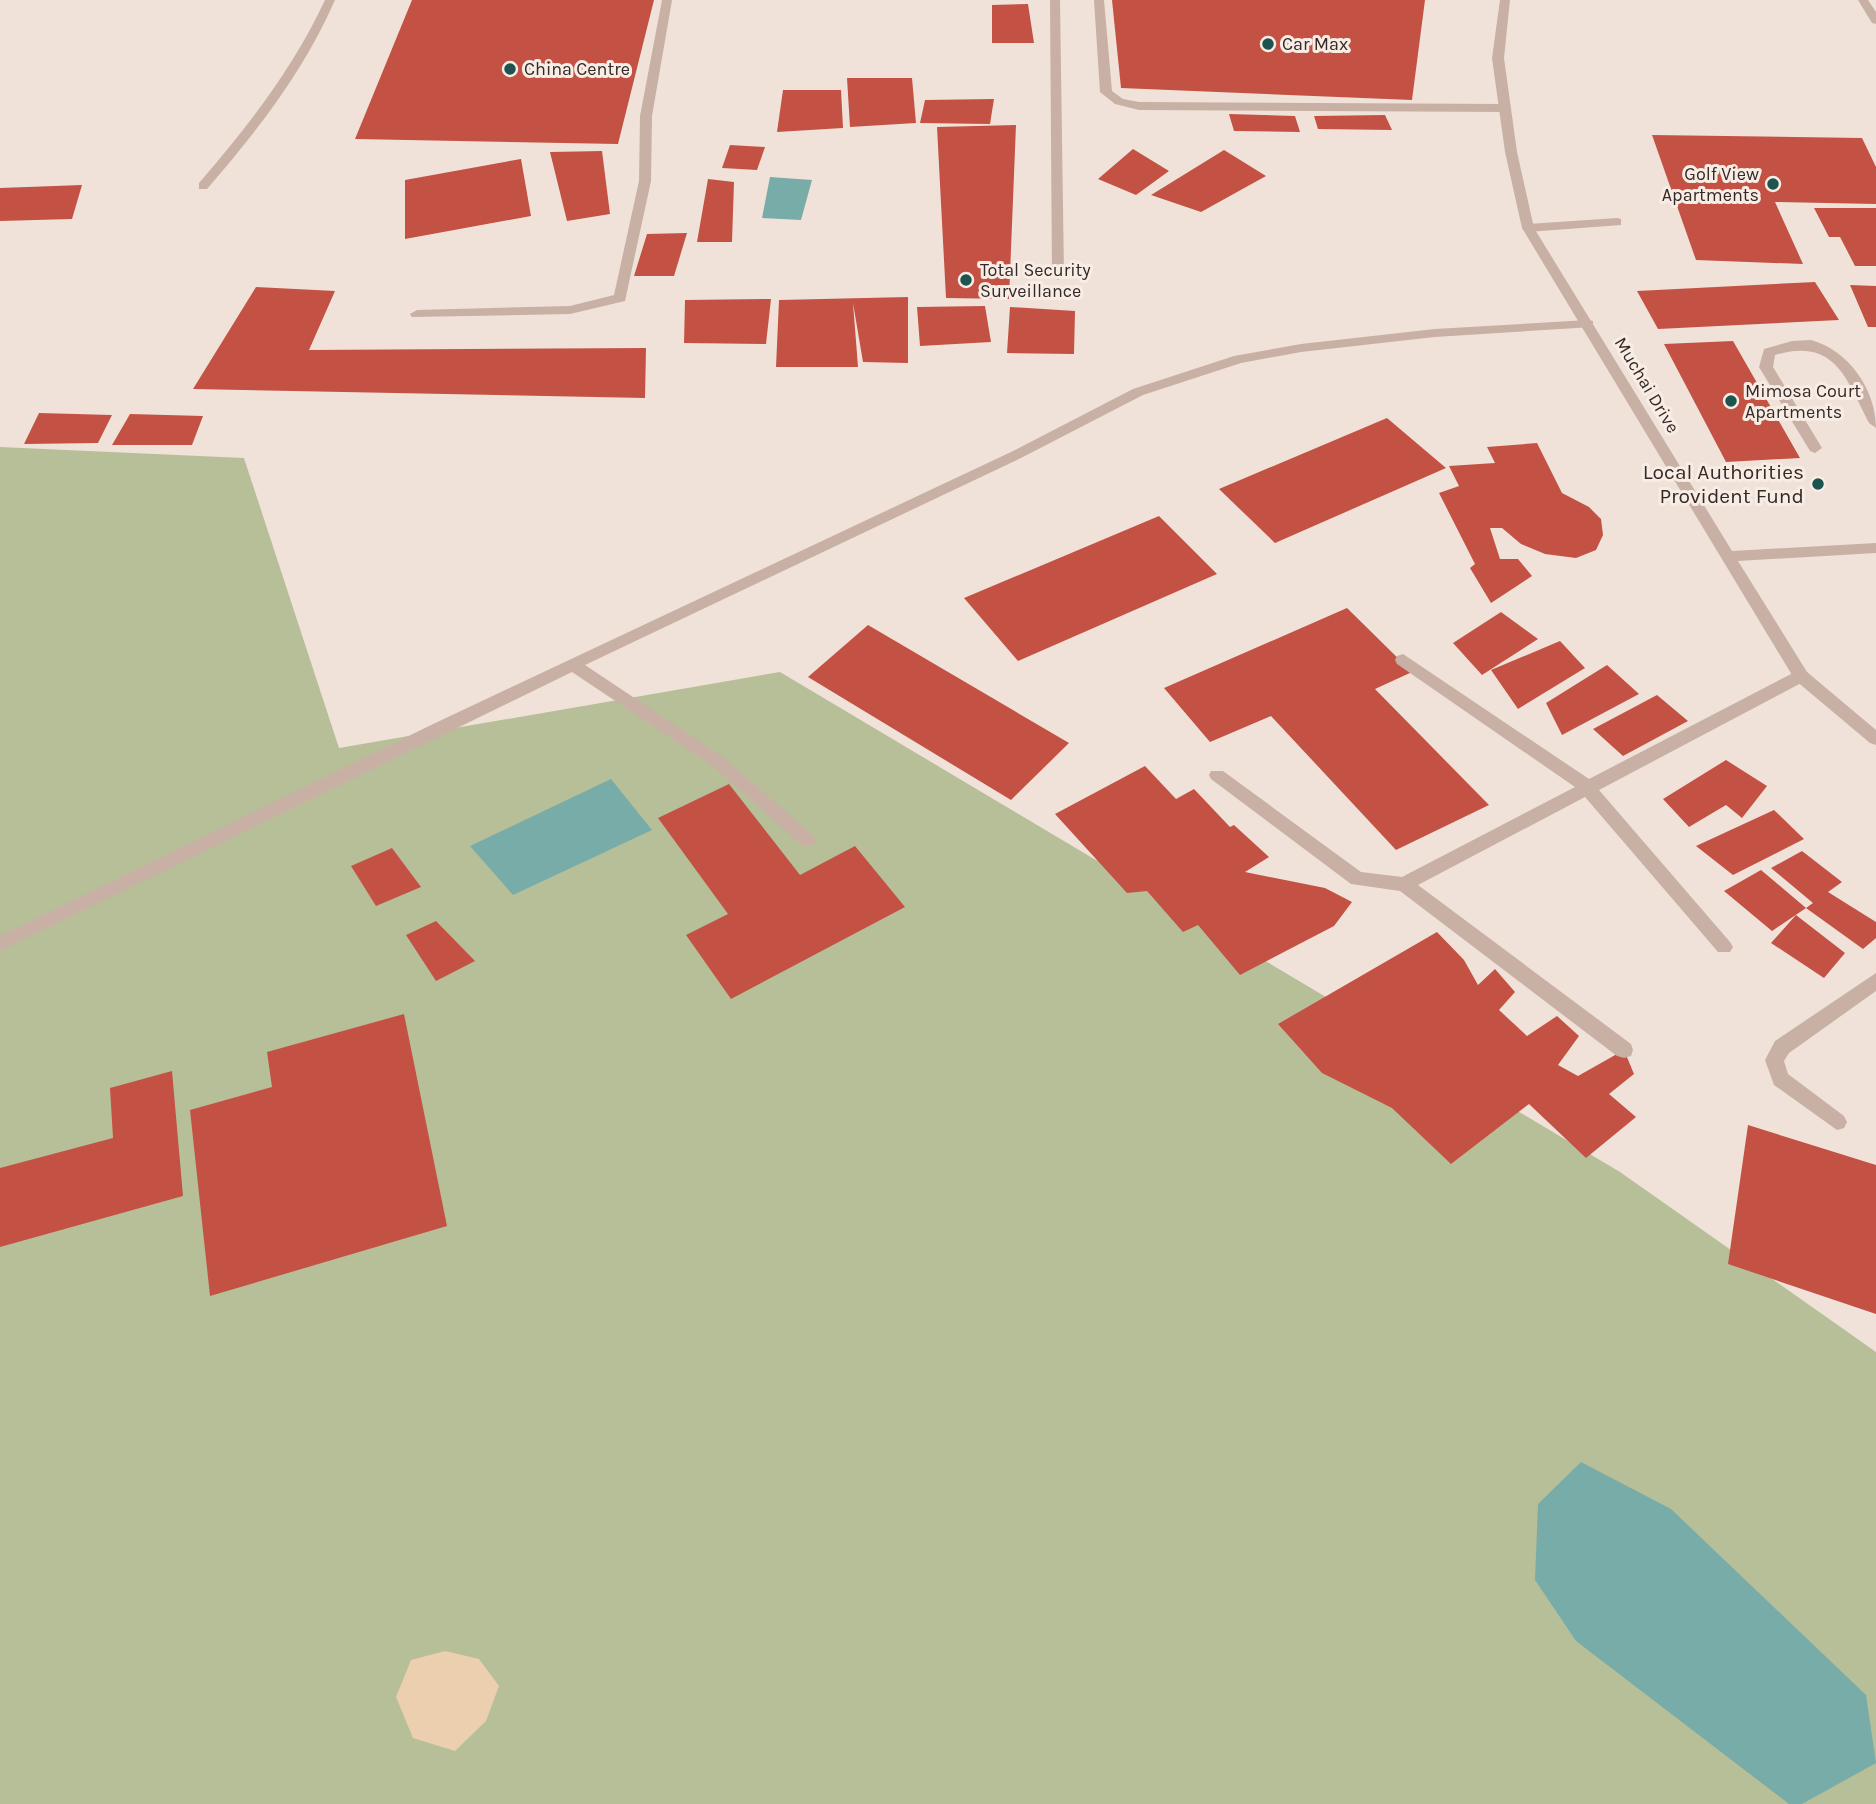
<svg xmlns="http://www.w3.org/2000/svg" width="1876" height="1804" font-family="Karla,sans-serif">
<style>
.green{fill:#b7bf99}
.sand{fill:#eccfaf}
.water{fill:#78aca8}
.building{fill:#c35244}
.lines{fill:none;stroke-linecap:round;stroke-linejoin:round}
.service{fill:#c8b0a5;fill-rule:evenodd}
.minor{fill:#c8b0a5;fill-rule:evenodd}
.poi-dot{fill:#1d5450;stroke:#f8ede5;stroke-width:2.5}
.labels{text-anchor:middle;stroke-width:6;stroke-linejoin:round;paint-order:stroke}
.far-poi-label{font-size:18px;fill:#342926;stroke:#f8ede5;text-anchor:start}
.far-street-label{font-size:18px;fill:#342926;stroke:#f8ede5}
.poi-label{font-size:21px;fill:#342926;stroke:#f8ede5;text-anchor:end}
</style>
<rect width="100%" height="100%" fill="#f0e2d9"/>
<!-- green -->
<path class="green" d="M0 447 244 458 339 748 780 672 1620 1172 1876 1352V1804H0Z"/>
<!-- sand -->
<path class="sand" d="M445 1651 479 1659 499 1686 486 1721 455 1751 413 1738 396 1697 411 1660Z"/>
<!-- water -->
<path class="water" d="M770 177 812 180 801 220 762 218Z
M611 779 652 830 513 895 470 846Z
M1581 1462 1671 1509 1866 1695 1876 1763 1802 1804H1789L1576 1641 1535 1580 1538 1504Z"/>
<!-- building -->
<path class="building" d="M412 0H654L618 144 355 139Z
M1112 0H1425L1412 100 1121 88Z
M1028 4 1034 43H992V5Z
M847 78H912L916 123 850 127Z
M783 90H841L843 128 777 132Z
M994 99 990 124 920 123 925 100Z
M1229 114 1295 116 1300 132 1234 131Z
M1385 115 1392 130 1318 129 1314 116Z
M1016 125 1009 299 946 298 937 127Z
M1652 135 1862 138 1876 167V204L1775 202 1803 264 1696 260Z
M730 145 765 147 757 170 722 168Z
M1133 149 1169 171 1136 195 1098 179Z
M1224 150 1266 176 1201 212 1151 195Z
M602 151 610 214 567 221 550 152Z
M521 159 531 216 405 239V180Z
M708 179 734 182 732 242H697Z
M82 185 72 219 0 221V188Z
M1814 208H1876V266H1855L1840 237H1829Z
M687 233 674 276H634L647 234Z
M1815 282 1839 320 1658 329 1637 291Z
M1850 285 1876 286V327H1868Z
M256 287 335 291 309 350 646 348 645 398 193 389Z
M908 297V363L863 362 853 303 858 367H776L779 300Z
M771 299 766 344 684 343 685 300Z
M985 306 991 342 920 346 917 307Z
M1010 307 1075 311 1074 354 1007 353Z
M1733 341 1800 458 1726 462 1664 344Z
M39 413 112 415 98 443 24 444Z
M130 414 203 416 192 445H112Z
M1387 418 1446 468 1275 543 1219 489Z
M1537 443 1562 493 1589 507 1601 519 1603 535 1596 550 1576 558 1545 554 1521 544 1502 528H1490L1500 559H1518L1532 576 1491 603 1470 568 1475 564 1439 493 1459 486 1449 466 1495 463 1487 447Z
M1159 516 1217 574 1018 661 964 598Z
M1347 608 1412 672 1375 689 1489 805 1396 850 1271 716 1210 742 1164 688Z
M1501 612 1538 639 1482 675 1453 643Z
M868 625 1069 743 1011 800 808 677Z
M1560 641 1585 668 1518 709 1491 670Z
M1607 665 1639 694 1562 735 1546 703Z
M1657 695 1688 721 1623 756 1593 729Z
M1726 760 1767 786 1742 818 1726 805 1689 827 1663 799Z
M1145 766 1176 799 1194 789 1230 827 1234 825 1269 857 1245 872 1325 888 1352 902 1334 926 1240 975 1198 925 1183 932 1147 891 1127 893 1055 814Z
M729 784 800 875 855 846 905 907 731 999 686 935 728 914 658 818Z
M1774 810 1804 839 1733 875 1696 846Z
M392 848 421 887 376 906 351 866Z
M1802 851 1842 882 1828 892 1876 922V938L1863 949 1806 908 1813 903 1771 868Z
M1761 870 1806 908 1772 931 1724 891Z
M1796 915 1845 953 1824 978 1771 943Z
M436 921 475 961 436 981 406 935Z
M1437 932 1464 960 1478 985 1495 969 1515 992 1499 1010 1527 1036 1557 1016 1579 1036 1558 1065 1578 1076 1624 1050 1634 1074 1609 1094 1636 1117 1586 1158 1529 1104 1451 1164 1392 1108 1322 1073 1278 1024Z
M404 1014 447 1226 210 1296 190 1110 272 1087 267 1052Z
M172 1071 183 1196 0 1247V1168L113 1138 110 1088Z
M1748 1125 1876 1165V1314L1728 1264Z"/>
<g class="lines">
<!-- service -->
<path class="service" d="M662 0H672L652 116 651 181 625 301 570 314 412 317 410 314 417 310 570 306 614 295 639 181 640 116Z
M1050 0H1060L1064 276 1058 280 1052 276Z
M1094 0H1104L1112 91 1123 99 1139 102 1505 104 1511 108 1505 112 1139 110 1115 104 1100 92Z
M1858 0H1868L1876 12V24L1872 23Z
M1617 218 1621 219V225L1528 232 1522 228 1528 224Z
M1588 320 1593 321V327L1435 337 1301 352 1241 363 1143 395 1021 458 585 665 723 757 813 835 816 840 813 845H801L711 765 572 672 0 951V936L429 726 1011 452 1133 389 1234 356 1301 344 1435 329Z
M1811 340C1848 350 1876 389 1876 428L1869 423C1846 378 1835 337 1775 355L1773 367 1822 448 1815 453 1810 451 1759 367 1764 349 1792 341Z
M1403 654 1589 779 1795 672H1807L1809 676 1807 680 1599 790 1730 942 1733 947 1730 952H1718L1585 797 1418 885 1631 1044 1633 1050 1631 1056 1624 1058 1617 1056 1400 891 1351 884 1211 779 1209 775 1211 771H1223L1361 872 1402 877 1575 787 1397 664 1395 660 1397 656Z"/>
<!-- minor -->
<path class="minor" d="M325 0H335C304 71 258 130 207 189H199V183C248 126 293 69 325 0Z
M1500 0H1510L1504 58 1517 152 1534 228 1732 551 1876 543V553L1738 561 1807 672 1876 730V745L1870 743 1795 680 1522 228 1505 152 1492 58Z
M1876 973V991L1789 1053 1784 1061 1788 1074 1844 1116 1847 1122 1844 1128 1837 1130 1774 1085 1765 1060 1775 1041Z"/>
</g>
<!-- markers -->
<g class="poi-dot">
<circle cx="1268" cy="44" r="7"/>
<circle cx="510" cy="69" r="7"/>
<circle cx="1773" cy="184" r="7"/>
<circle cx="966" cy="280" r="7"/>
<circle cx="1731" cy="401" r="7"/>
<circle cx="1818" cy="484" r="7"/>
</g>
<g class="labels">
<!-- far-poi labels -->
<g class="far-poi-label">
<text x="1282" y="50">Car Max</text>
<text x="524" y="75">China Centre</text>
<text x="1759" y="180" text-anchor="end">Golf View<tspan x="1759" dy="21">Apartments</tspan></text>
<text x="980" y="276">Total Security<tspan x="980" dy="21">Surveillance</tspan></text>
<text x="1745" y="397">Mimosa Court<tspan x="1745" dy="21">Apartments</tspan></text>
</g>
<!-- far-street labels -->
<g class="far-street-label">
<text transform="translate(1647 385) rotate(59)" y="6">Muchai Drive</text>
</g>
<!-- poi labels -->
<g class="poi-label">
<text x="1804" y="479">Local Authorities<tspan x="1804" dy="24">Provident Fund</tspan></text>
</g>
</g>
</svg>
